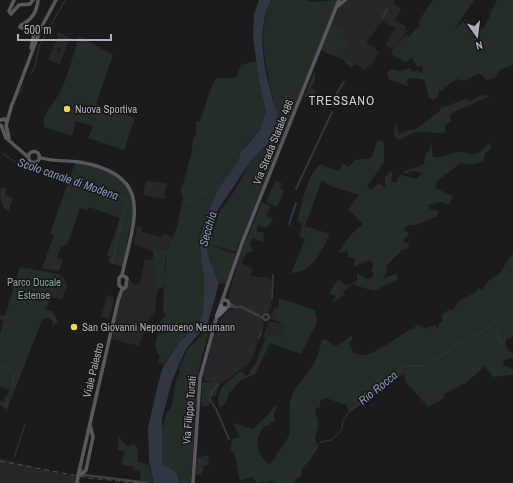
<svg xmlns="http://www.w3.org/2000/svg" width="513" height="483" font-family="'Archivo Narrow',sans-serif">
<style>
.built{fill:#27272a}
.green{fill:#242d27}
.water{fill:#303642}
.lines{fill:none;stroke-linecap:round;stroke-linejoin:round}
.stream{stroke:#303642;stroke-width:1}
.canal{stroke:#303642;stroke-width:2}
.minor{stroke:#3e3e44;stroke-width:2.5}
.major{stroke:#585861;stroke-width:3.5}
.highway{stroke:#686873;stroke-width:4.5}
.rail{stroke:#515159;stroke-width:1;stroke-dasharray:5 4;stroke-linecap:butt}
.poi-dot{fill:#f2d93e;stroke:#161618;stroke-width:1.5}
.labels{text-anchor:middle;stroke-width:3;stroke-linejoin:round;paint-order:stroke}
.poi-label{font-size:11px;fill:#aeafbc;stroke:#161618;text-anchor:start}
.street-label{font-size:11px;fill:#aeafbc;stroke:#161618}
.park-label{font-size:11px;fill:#85a78e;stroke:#161618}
.water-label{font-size:12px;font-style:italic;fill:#8596b6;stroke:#161618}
.quarter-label{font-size:13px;letter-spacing:1px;fill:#cfcfd8;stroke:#161618}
</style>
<rect width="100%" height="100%" fill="#1b1b1d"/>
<!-- built -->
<path class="built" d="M342 0H395L393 3 401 9 395 21 407 27 405 29 408 31 393 49 385 45 395 28 382 21 366 43 376 48 375 50 379 52 372 64 365 70 342 55 341 31 339 28 331 24Z
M58 32 70 38 60 64 48 60 52 49H56L59 53 61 48 56 49 53 46 54 43 56 44 58 36 56 35Z
M146 180 168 184 165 189V198L162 199 143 195Z
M137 226 142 227 141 232 161 237 164 234 172 237 166 250 164 284H161L157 293 155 312 149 319 139 346 112 339 123 283 129 278 132 283 139 285 145 259 153 260 154 252 134 244Z
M240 255 244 257 242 264 252 268 251 276 270 278 271 280V307L267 312 261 314 259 317 263 320 264 326 252 359 247 365 222 383H215L205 380 203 375 213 339 221 318 228 311 233 309 234 304 228 298Z
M60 275 63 276 67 287 62 300 51 297Z
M107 295 113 297 114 299 109 319 101 317Z
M269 321 284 324 286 327 281 337 267 333 266 338 263 337Z
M0 458 32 467 77 477 76 483H0Z"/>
<!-- green -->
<path class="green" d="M271 0H307L313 2 337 0 236 252 208 244 220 211 235 190 251 161 270 143 278 130C274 86 252 44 271 0Z
M433 0H474L453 32 465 19 478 29 484 28 497 0H513V65L499 70C496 78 494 79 486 80L479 73 465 81 457 79 444 88 442 92 439 89 438 97 433 100 429 98C424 82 430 78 410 78L407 81 408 86 390 80 387 74 390 69 399 71 411 68 412 72 419 70 420 73 423 72 421 66 417 67 412 58 405 62 391 54 393 49 406 35 409 37 420 24 418 22Z
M331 24 339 28 348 40 342 55 355 64 351 68 344 60 321 50Z
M79 36 113 55 96 104 135 118 124 150 88 138 93 126 76 121 72 136 44 127C40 116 54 103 59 94 67 80 74 52 79 36Z
M256 61 259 82 266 112 260 130 245 146 238 162 220 186 200 232 199 243 204 278 203 313 199 323 178 344 163 365 158 361 160 356C154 350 155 342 158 334L167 330 160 323 166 313 163 314 164 278 167 257 166 255 163 288 157 287 156 272H153L154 266 152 265 154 248 167 250 177 227 183 197 180 189 183 184 192 151 193 138 196 136V122L200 121C203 114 212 82 216 79 222 76 230 80 237 76L241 65Z
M315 70V81L311 88 316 91 314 95 319 98 316 106 312 104V98L304 97Z
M482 95 490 96 452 113 449 117 452 121 445 125V133L415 132 399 140 394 136 395 125H397L398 135 408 130H414L439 112 440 109 467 98 469 101Z
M378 140 384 142V162L367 187 371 190 379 183 388 190 385 186V177L390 171 393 173 391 181 396 183 400 175 417 179 422 173 413 171 404 174 405 171 424 164 426 153 429 151 431 141 433 157C443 159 452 151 461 152 466 152 473 156 478 153 483 150 485 145 490 143L491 148 484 155V160C476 165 470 165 461 163L438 180 435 188 453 196 449 205 441 202 428 205 430 209 439 211 437 217C428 217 421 227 408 225L403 230 409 233 406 238 403 239V241L410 245 405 250 403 249 386 266 387 273 383 277 384 278 396 274 398 279 374 291 357 286 354 283 343 292 345 294 331 304 336 296 329 293 338 279 346 286 357 281V273L367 279 371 278 374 274 371 270 374 264 369 260 353 267 355 259 348 257V251L338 253 351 234 363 224 348 209 359 195 330 186 322 180 305 226 330 234C321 251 314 272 291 273L305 239 299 237 302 224 297 221C303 202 306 177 320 164L339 171 343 163 349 167 355 160 371 158Z
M75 163C99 168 131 174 134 204 135 215 130 227 128 237 126 247 125 257 123 267L108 262 110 256 107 255 120 218 89 207 87 210 80 208 67 245H65L64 247H61L57 258 63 260 59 271 42 268 54 235 50 233Z
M275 181 282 183 280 188 284 190 277 207 266 202Z
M1 187 7 189 5 195 13 198 9 211C0 208 0 197 1 187Z
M262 202 271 206 266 216 273 219 267 228 258 225 256 231 264 233 263 242 253 238 249 246 253 248 252 252H247L244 257 240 255Z
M207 244 236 254 226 284 219 283C212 274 205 255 207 244Z
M513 253V337L506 339 505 346 513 354V357L504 360 503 366 509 367 513 370V375L493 377 485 366 467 382 443 395 445 398 428 407 405 381 404 374 392 380 378 393 352 411H349L346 405 326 398 321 400 319 408 315 409 318 426 315 438 318 448 309 462 302 468 301 476 292 483H273L271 481 257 483 252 477 240 481 234 452H230L232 439 240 437 233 423 253 429 268 415 275 405 277 406 274 414 275 421 271 422 269 426H265C254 438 255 454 269 464L272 462 289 436 290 402 294 390 313 365 318 355 322 340 325 339 335 346 342 343 352 335V340L349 342 353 352C355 353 359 355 362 355 373 356 401 335 412 328L413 330 416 325 422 326 424 329 435 325 438 329 439 324 443 321 441 316 448 310H453L459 301 476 292 479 287 482 290 488 281 499 274Z
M20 267 60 274 46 309 52 311 58 322 52 327 53 321 49 318 48 319 44 318 41 323 7 410 0 404 1 401 5 402 4 398 10 390 0 386V334L4 321 0 319V315L5 316Z
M279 298 315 310C315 313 317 316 317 319 317 326 304 347 301 354L270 343 255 374 241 380 228 395C229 400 224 406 219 408 215 388 227 381 242 371L246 376 251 373 250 371 256 363 267 334 270 335 272 333 281 337 286 327 284 324 270 318 275 307 278 308Z
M211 326 201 359 197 384 191 483H179C179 471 172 469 162 464V429L166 414 172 406 176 379 180 372 179 368 188 349Z
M213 382 219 383 216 396H212L209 406H201L202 383Z
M119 437 128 447 133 444 137 447 138 461 149 465 154 483 140 480 141 472 133 470 134 467 122 465 125 451 117 450Z
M208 455 209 465H204L202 475H196L197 458Z"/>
<!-- water -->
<path class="water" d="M259 0H271C252 39 269 85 280 125L275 136 251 161 217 211 206 246 211 265 219 283 208 323 186 349 172 381 162 419V464C172 469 179 471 179 483H154L149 461 148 428 158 384 163 367 178 344 199 323 203 313 204 278 199 240 207 214 220 186 238 162 241 152 260 130 266 112 259 82 253 37 254 14Z"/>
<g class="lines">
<!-- stream -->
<path class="stream" d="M31 74 35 67 39 46 65 0
M18 95 23 87
M2 153 17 163 127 199 119 232
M184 203 220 185
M112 263 119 234
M497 328 499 340 505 346
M0 365 13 371 15 375 12 382 16 385
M14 458 25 424
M12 462H13
M289 483 299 475C298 469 316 448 321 442L331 440 337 435 342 429 343 420 351 410 406 366H423L433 361 462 342 482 332 513 309"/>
<!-- canal -->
<path class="canal" d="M383 17 387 9
M333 106 337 93 344 82
M296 189 332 112
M289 224 296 203
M272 298 273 275
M259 338 261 332
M219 384 212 391 210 400 216 409 229 439"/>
<!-- minor -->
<path class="minor" d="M228 302 234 306
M227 307H242L263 318
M263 317a3 3 0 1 1 6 0a3 3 0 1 1-6 0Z
M81 468 84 475 149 483"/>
<!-- major -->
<path class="major" d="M14 0 9 11 11 14 19 5 30 4 33 0
M338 6 345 0
M31 48 34 34 20 27 21 25C32 20 37 12 38 0
M12 105 41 28 56 0
M0 120 5 119 7 123
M7 122 12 104
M1 125 6 138 28 157
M6 125 9 138
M28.5 157a5.5 5.5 0 1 1 11 0a5.5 5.5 0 1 1-11 0Z
M39 157C51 162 66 160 79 162 156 175 134 219 122 275
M122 275 127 278 126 287 123 289 119 285V278Z
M221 304a4 4 0 1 1 8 0a4 4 0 1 1-8 0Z
M222 301 242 243 339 0
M79 474H82L86 470 93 437 90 425
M78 476 118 301 122 289
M77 483 78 477
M193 483 200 378 217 316"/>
<!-- highway -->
<path class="highway" d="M219 315 225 309
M217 316 221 306"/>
<!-- rail -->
<path class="rail" d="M0 461 88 478 141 483"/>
</g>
<!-- markers -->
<g class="poi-dot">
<circle cx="67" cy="109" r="4"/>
<circle cx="74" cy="327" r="4"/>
</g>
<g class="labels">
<!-- poi labels -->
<g class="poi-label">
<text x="75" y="113">Nuova Sportiva</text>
<text x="82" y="331">San Giovanni Nepomuceno Neumann</text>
</g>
<!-- street labels -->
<g class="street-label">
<text transform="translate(273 142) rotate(-68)" y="4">Via Strada Statale 486</text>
<text transform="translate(93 370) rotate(-76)" y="4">Viale Palestro</text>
<text transform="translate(189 410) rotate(-85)" y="4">Via Filippo Turati</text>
</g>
<!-- park labels -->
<g class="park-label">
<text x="34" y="286">Parco Ducale<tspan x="34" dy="13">Estense</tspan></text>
</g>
<!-- water labels -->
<g class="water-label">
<text transform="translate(68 179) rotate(19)" y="4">Scolo canale di Modena</text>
<text transform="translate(208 229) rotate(-74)" y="4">Secchia</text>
<text transform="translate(378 388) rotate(-39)" y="4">Rio Rocca</text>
</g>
<!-- quarter labels -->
<g class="quarter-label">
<text x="342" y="105">TRESSANO</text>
</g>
</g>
<!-- north arrow -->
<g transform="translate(477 36) rotate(166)" stroke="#161618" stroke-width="3" paint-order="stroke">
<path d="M0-3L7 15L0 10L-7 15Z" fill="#aeafbc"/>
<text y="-6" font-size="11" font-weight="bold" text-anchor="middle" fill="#aeafbc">N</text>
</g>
<!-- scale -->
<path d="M18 34v6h93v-6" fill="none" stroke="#aeafbc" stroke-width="2"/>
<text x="24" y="34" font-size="12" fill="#aeafbc" stroke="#161618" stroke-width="3" paint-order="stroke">500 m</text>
</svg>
